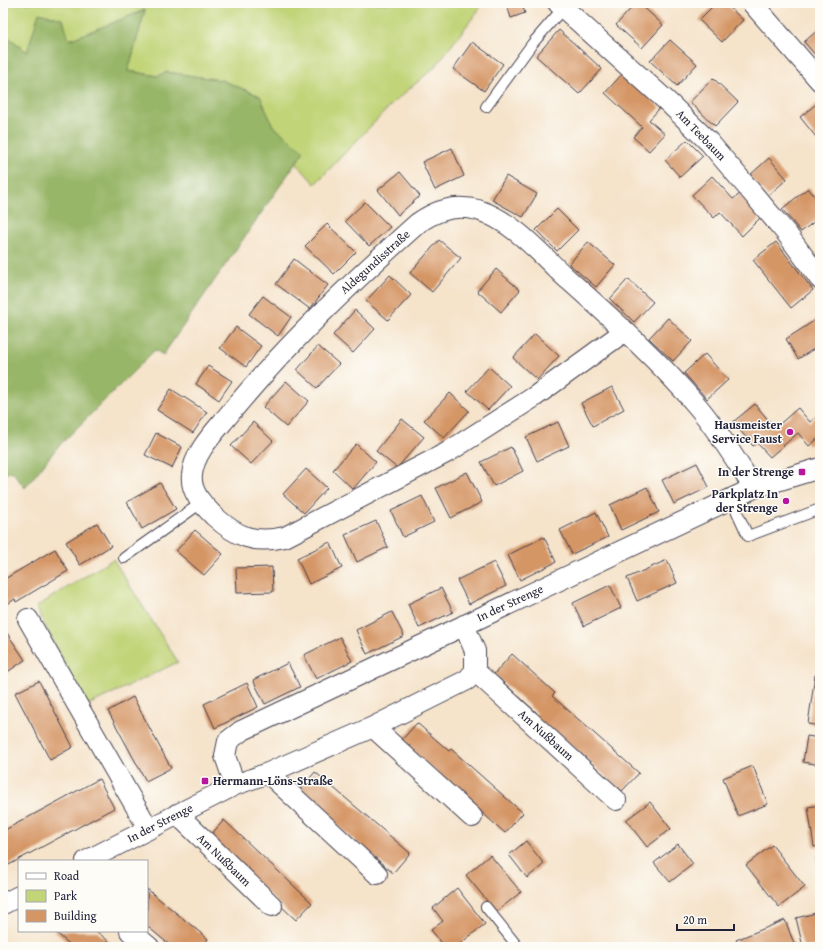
<svg xmlns="http://www.w3.org/2000/svg" width="823" height="950" font-family="'Gentium Book Plus',serif">
<style>
.green{fill:#c1d478;stroke:#727b5a}
.forest{fill:#98b668;stroke:#5d6c52}
.building{fill:#d59666}
.lines{fill:none;stroke-linecap:round;stroke-linejoin:round}
.service-casing{stroke:#423f50;stroke-width:12}
.minor-casing{stroke:#423f50;stroke-width:22}
.service{stroke:#fff;stroke-width:10}
.minor{stroke:#fff;stroke-width:20}
.poi-dot{fill:#b5179e;stroke:#fdfcf7;stroke-width:1.5}
.labels{text-anchor:middle;stroke-width:3;stroke-linejoin:round;paint-order:stroke}
.street-label{font-size:12px;fill:#22223b;stroke:#fdfcf7}
.poi-label{font-size:12px;font-weight:bold;fill:#22223b;stroke:#fdfcf7;text-anchor:end}
</style>
<rect width="100%" height="100%" fill="#fdfcf7"/>
<filter id="ink" filterUnits="userSpaceOnUse"><feTurbulence type="fractalNoise" baseFrequency=".025" numOctaves="2"/><feDisplacementMap in="SourceGraphic" scale="8" xChannelSelector="R" yChannelSelector="G"/><feConvolveMatrix kernelMatrix="1 2 1 2 8 2 1 2 1" color-interpolation-filters="sRGB"/></filter>
<filter id="wash" filterUnits="userSpaceOnUse"><feTurbulence type="fractalNoise" baseFrequency=".012" numOctaves="4" result="noise"/><feDisplacementMap in="SourceGraphic" scale="16" xChannelSelector="R" yChannelSelector="G"/><feGaussianBlur stdDeviation="0.9" result="paint"/><feColorMatrix in="noise" values="0 0 0 0 0 0 0 0 0 0 0 0 0 0 0 0 0 1.4 0 .05"/><feComposite in="paint" operator="in"/></filter>
<g filter="url(#wash)">
<rect width="100%" height="100%" fill="#f5e3ca"/>
<!-- green -->
<path class="green" d="M3 3H484L435 67 394 102 315 184 296 163 304 151 272 126 260 96 221 80 167 72 158 76 128 71 145 10 69 40 27 52 3 33Z
M113 559 178 662 86 706 36 607Z"/>
<!-- forest -->
<path class="forest" d="M145 10 128 71 158 76 167 72 221 80 260 96 273 126 304 151 163 355 155 350 56 449 25 488 12 471 3 475V33L27 52 39 13 63 19 69 40Z"/>
<g id="blocks">
<!-- building -->
<path class="building" d="M514 3H521L525 13 511 18 507 5Z
M636 3H639L663 25 642 48 616 25Z
M716 3H725L743 20 722 42 699 20Z
M820 28V60L804 42Z
M559 30 602 69 579 94 536 56Z
M670 40 697 64 677 86 650 61Z
M472 42 503 64 484 91 453 69Z
M623 73 660 108 649 120 665 134 649 151 633 137 642 127 605 93Z
M713 78 738 102 715 126 690 102Z
M820 101V142L800 117Z
M687 140 703 156 680 177 665 160Z
M452 148 464 176 435 190 422 162Z
M769 158 787 179 768 196 749 176Z
M400 172 420 196 398 215 378 190Z
M506 176 537 194 523 217 492 200Z
M712 176 733 199 740 194 761 217 742 236 720 212 714 218 692 195Z
M808 188 820 203V217L801 232 782 209Z
M365 202 390 227 369 246 345 221Z
M557 209 578 230 557 251 536 230Z
M327 224 356 252 334 274 305 246Z
M439 240 461 258 432 292 410 273Z
M588 242 615 265 596 287 569 264Z
M776 242 813 290 791 308 753 260Z
M294 259 328 285 310 309 276 284Z
M496 269 520 290 501 312 477 291Z
M390 275 411 295 388 320 366 301Z
M628 279 653 302 634 322 610 299Z
M263 296 291 317 278 336 249 314Z
M355 310 375 329 353 353 333 335Z
M820 317V345L798 359 786 339Z
M668 318 692 341 673 361 649 338Z
M236 327 261 346 246 367 220 348Z
M535 334 559 356 537 380 513 358Z
M318 346 339 364 317 388 297 370Z
M705 354 728 380 707 399 684 373Z
M208 366 232 381 219 400 196 384Z
M489 367 510 386 488 410 467 391Z
M286 381 309 401 286 427 263 407Z
M612 387 624 409 593 426 581 403Z
M171 389 207 412 193 433 157 410Z
M450 393 469 411 444 438 424 420Z
M755 404 775 428 798 408 810 422 819 415 820 437 809 446 798 433 770 457 757 443 753 446 733 422Z
M402 419 424 437 397 468 376 451Z
M253 422 273 441 251 464 231 446Z
M558 422 569 446 537 461 526 437Z
M156 433 182 447 172 468 145 455Z
M356 444 376 462 353 489 333 470Z
M511 447 523 471 494 486 481 462Z
M697 463 709 487 674 504 662 480Z
M306 469 327 488 304 513 283 494Z
M467 472 482 502 451 518 436 488Z
M160 483 176 509 142 529 127 502Z
M647 487 659 512 621 530 610 505Z
M422 496 434 522 403 537 391 511Z
M596 512 608 537 572 554 560 530Z
M376 521 388 547 357 562 345 535Z
M97 523 111 546 80 565 66 542Z
M195 530 223 554 204 575 176 551Z
M544 537 556 562 520 580 508 555Z
M330 542 342 568 309 584 297 558Z
M55 549 68 571 16 602 15 599 3 607V580Z
M667 560 677 583 637 601 627 578Z
M494 562 506 586 469 604 457 580Z
M272 567 273 592 237 593 236 568Z
M610 585 621 608 584 626 573 603Z
M441 588 453 612 419 628 408 604Z
M392 612 404 636 367 654 356 630Z
M5 630 25 660 3 675V632Z
M340 637 352 661 316 679 304 655Z
M512 654 555 693 552 696 639 773 622 791 579 752 533 717 537 713 494 674Z
M288 663 300 687 265 704 253 680Z
M815 675 820 676V726L808 724Z
M39 681 73 747 50 760 15 693Z
M247 683 258 707 215 728 204 704Z
M133 697 171 768 146 781 108 711Z
M417 723 449 751 451 749 523 813 505 833 433 769 399 743Z
M807 736 820 738V765L803 762Z
M753 766 768 804 738 816 723 778Z
M315 772 410 853 393 873 298 792Z
M99 779 114 808 3 868V831Z
M650 802 671 829 647 847 626 820Z
M820 805V846L814 847 808 807Z
M224 820 312 903 296 920 208 838Z
M526 841 544 864 527 878 509 855Z
M678 844 693 864 670 882 654 863Z
M772 845 805 887 779 907 746 865Z
M490 855 521 892 496 912 466 875Z
M820 856V874H819L816 857Z
M457 888 485 924 456 947H445L431 930 443 921 433 908Z
M147 889 208 939 202 947H172L147 926Z
M820 912V947H803L796 918Z
M785 920 795 946 739 947 736 940Z
M54 931H96L116 947H73Z"/>
</g>
</g>
<g filter="url(#ink)">
<use href="#blocks" fill-opacity="0" stroke="#423f50" stroke-width="1"/>
<g class="lines">
<!-- service casing -->
<g class="service-casing">
<path id="service" d="M486 107 532 44 564 7
M731 499 748 536 820 509
M124 558 201 503
M486 907 518 947"/>
</g>
<!-- minor casing -->
<g class="minor-casing">
<path id="minor" d="M558 3 670 104 709 142 787 234 820 279
M752 3 820 81
M625 331 534 397 448 452 285 537C254 544 237 537 214 516 203 505 190 492 192 475 194 451 217 430 231 412 288 343 352 282 418 223 436 210 456 204 478 210 512 221 537 250 562 274 609 316 658 359 699 408 719 432 736 461 754 488
M28 619 148 828
M475 671 616 800
M373 727 472 817
M268 773 377 874
M235 785 225 756 228 741 241 731 754 488 820 468
M177 814 272 906
M86 861 235 785 268 773 373 727 467 680 475 671V651L464 625
M3 904 19 896
M130 931 149 947"/>
</g>
<!-- service -->
<use href="#service" class="service"/>
<!-- minor -->
<use href="#minor" class="minor"/>
</g>
</g>
<!-- markers -->
<g class="poi-dot">
<circle cx="790" cy="432" r="4"/>
<rect x="798" y="468" width="8" height="8" rx="2"/>
<circle cx="786" cy="501" r="4"/>
<rect x="201" y="777" width="8" height="8" rx="2"/>
</g>
<g class="labels">
<!-- street labels -->
<g class="street-label">
<text transform="translate(701 135) rotate(46)" y="4">Am Teebaum</text>
<text transform="translate(375 262) rotate(-42)" y="4">Aldegundisstraße</text>
<text transform="translate(510 603) rotate(-25)" y="4">In der Strenge</text>
<text transform="translate(546 735) rotate(42)" y="4">Am Nußbaum</text>
<text transform="translate(160 823) rotate(-27)" y="4">In der Strenge</text>
<text transform="translate(224 860) rotate(44)" y="4">Am Nußbaum</text>
</g>
<!-- poi labels -->
<g class="poi-label">
<text x="782" y="429">Hausmeister<tspan x="782" dy="14">Service Faust</tspan></text>
<text x="794" y="476">In der Strenge</text>
<text x="778" y="498">Parkplatz In<tspan x="778" dy="14">der Strenge</tspan></text>
<text x="213" y="785" text-anchor="start">Hermann-Löns-Straße</text>
</g>
</g>
<!-- margin -->
<rect width="823" height="950" fill="none" stroke="#fdfcf7" stroke-width="16"/>
<!-- legend -->
<rect x="18" y="860" width="130" height="72" fill="#fdfcf7" stroke="#a5a5ac"/>
<rect x="26" y="873" width="20" height="6" fill="#ffffff" stroke="#a5a5ac"/>
<text x="54" y="880" font-size="12" fill="#22223b">Road</text>
<rect x="26" y="890" width="20" height="12" fill="#c1d478" stroke="#a5a5ac"/>
<text x="54" y="900" font-size="12" fill="#22223b">Park</text>
<rect x="26" y="910" width="20" height="12" fill="#d59666" stroke="#a5a5ac"/>
<text x="54" y="920" font-size="12" fill="#22223b">Building</text>
<!-- scale -->
<path d="M677 924v6h57v-6" fill="none" stroke="#22223b" stroke-width="2"/>
<text x="683" y="924" font-size="12" fill="#22223b" stroke="#fdfcf7" stroke-width="3" paint-order="stroke">20 m</text>
</svg>
